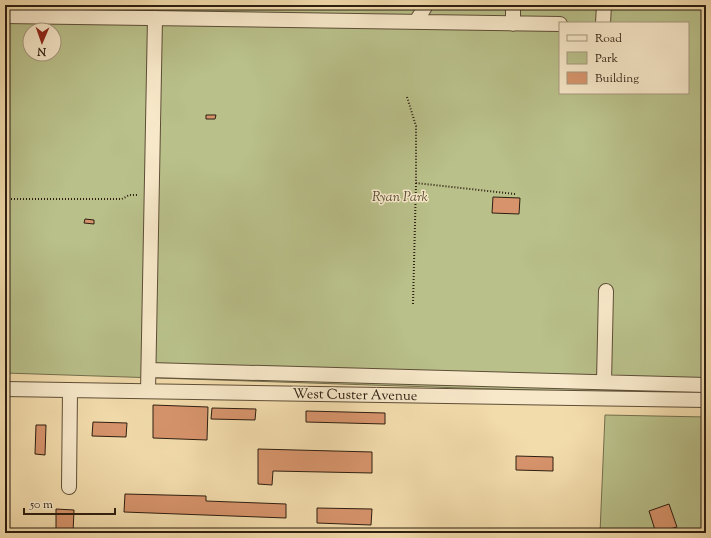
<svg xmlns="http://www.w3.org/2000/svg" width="711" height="538" font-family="'Sorts Mill Goudy',serif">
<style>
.green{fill:#b9c08a;stroke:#736f4d;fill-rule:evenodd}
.building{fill:#d7946c;stroke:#2d1e10}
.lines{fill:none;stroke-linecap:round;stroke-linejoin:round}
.minor-casing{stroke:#5e4e37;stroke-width:16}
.path{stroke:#2d1e10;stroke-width:2;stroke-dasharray:1 2;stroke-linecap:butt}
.minor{stroke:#f7e8c9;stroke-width:14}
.labels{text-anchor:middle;stroke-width:3;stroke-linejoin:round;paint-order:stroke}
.park-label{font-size:14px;font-style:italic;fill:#574f35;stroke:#f7e8c9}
.street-label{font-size:14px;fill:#2d1e10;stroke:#f7e8c9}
</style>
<rect width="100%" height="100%" fill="#f3dcac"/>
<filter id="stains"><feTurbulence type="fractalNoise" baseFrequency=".005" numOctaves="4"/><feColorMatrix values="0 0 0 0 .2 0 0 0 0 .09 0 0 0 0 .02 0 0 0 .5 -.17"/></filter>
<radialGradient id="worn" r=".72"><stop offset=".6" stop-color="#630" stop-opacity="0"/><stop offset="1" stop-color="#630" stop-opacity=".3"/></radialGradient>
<!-- green -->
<path class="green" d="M5 5H706V396L5 373ZM560 23H688V93H560ZM30 30H54V54H30Z
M605 415 706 417V533H600Z"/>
<!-- building -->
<path class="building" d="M206 115H216L215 119H206Z
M493 197 520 198 519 214 492 213Z
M85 219 94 220V224L84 223Z
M153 405 208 407 207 440 153 438Z
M212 408 256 409 255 420 211 419Z
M306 411 385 413V424L306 422Z
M93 422 127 423 126 437 92 436Z
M36 425H46L45 455 35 454Z
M258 449 372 452V473L273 471 272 485 258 484Z
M516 456 553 457V471L516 470Z
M125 494 206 496V501L286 504V518L124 512Z
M669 504 677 527 656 533 649 511Z
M317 508 372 509 371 525 317 523Z
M56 509 74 510 73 533H56Z"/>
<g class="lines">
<!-- minor casing -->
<g class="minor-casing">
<path id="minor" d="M513 5V24
M5 16 560 24
M416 22 426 5
M603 23 604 5
M149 370 706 385
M604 382 606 291
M5 389 706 400
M148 391 155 18
M69 487 70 390"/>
</g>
<!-- path -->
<path class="path" d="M407 97 416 126V183L515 194
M5 199H122L129 195H138
M413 304 416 183"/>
<!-- minor -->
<use href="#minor" class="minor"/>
</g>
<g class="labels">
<!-- park labels -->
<g class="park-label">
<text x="400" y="201">Ryan Park</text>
</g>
<!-- street labels -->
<g class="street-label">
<text transform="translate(355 394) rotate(1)" y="5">West Custer Avenue</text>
</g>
</g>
<!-- margin -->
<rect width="711" height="538" fill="none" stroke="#f3dcac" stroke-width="20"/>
<rect x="6" y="6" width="699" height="526" fill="none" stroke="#2d1e10" stroke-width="2"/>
<rect x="10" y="10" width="691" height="518" fill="none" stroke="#2d1e10"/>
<!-- legend -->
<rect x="559" y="22" width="130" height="72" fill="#f7e8c9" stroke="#a6977f"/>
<rect x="567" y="35" width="20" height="6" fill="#f7e8c9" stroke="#a6977f"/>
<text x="595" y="42" font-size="12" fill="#2d1e10">Road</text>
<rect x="567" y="52" width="20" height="12" fill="#b9c08a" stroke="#a6977f"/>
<text x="595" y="62" font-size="12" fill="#2d1e10">Park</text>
<rect x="567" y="72" width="20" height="12" fill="#d7946c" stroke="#a6977f"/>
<text x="595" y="82" font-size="12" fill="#2d1e10">Building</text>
<!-- north arrow -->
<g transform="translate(42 42) rotate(182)"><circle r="19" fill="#f7e8c9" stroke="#a6977f"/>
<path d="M0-3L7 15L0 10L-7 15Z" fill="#8f2418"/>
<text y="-6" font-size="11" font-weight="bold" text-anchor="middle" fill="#2d1e10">N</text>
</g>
<!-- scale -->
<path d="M24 508v6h91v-6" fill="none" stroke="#2d1e10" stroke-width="2"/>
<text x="30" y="508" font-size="12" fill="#2d1e10" stroke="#f7e8c9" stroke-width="3" paint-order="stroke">50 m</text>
<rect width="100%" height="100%" filter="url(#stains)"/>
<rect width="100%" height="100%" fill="url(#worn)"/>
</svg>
